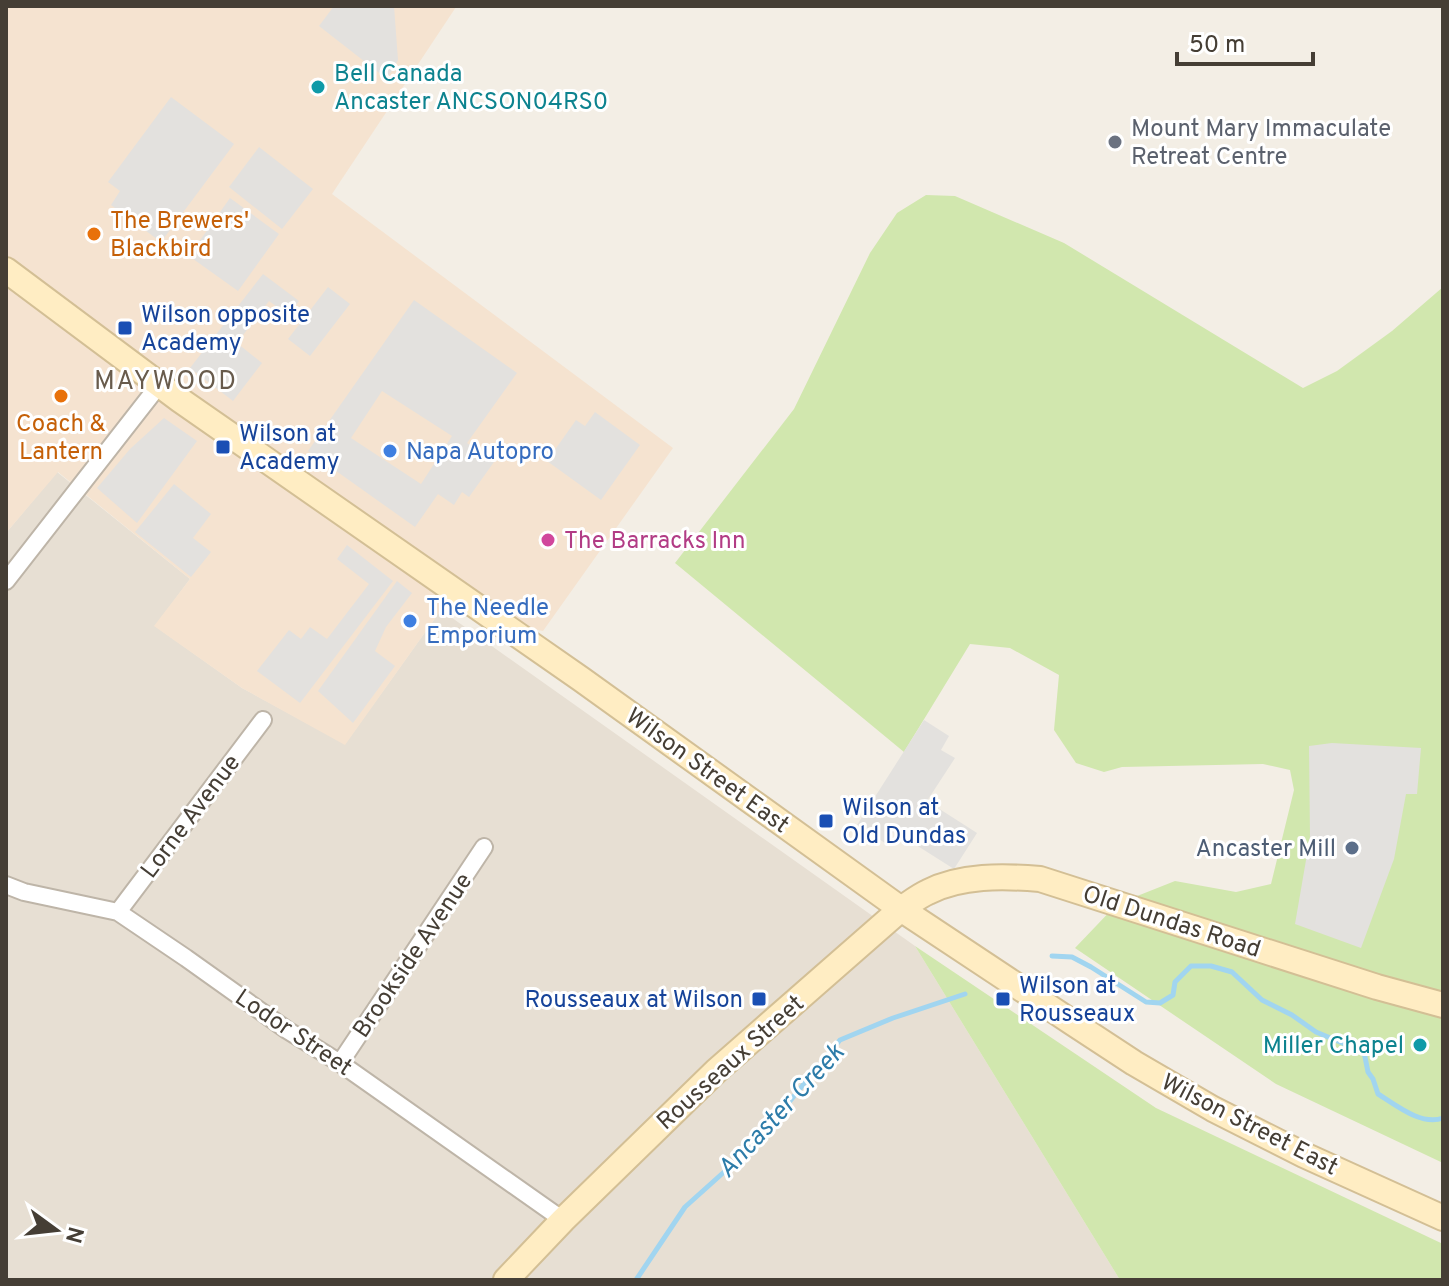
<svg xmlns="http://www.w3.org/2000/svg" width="1449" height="1286" font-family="Overpass,sans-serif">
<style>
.residential{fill:#e7dfd3}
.commercial{fill:#f5e3d0}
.green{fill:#d1e7ae}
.parking{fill:#e3e1de;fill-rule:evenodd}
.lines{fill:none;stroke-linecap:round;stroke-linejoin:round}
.stream{stroke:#a1d5f0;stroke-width:5}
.street-casing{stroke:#beb5a8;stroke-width:20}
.secondary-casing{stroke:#d3bf95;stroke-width:28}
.street{stroke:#fff;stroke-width:16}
.secondary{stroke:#ffedc3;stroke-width:24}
.culture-dot{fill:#0f9aa8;stroke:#fff;stroke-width:3}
.worship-dot{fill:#6b7280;stroke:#fff;stroke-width:3}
.food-dot{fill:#e8710a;stroke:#fff;stroke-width:3}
.transit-dot{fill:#1a4fb4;stroke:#fff;stroke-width:3}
.shop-dot{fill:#3f7fe0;stroke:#fff;stroke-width:3}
.hotel-dot{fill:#d1479c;stroke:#fff;stroke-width:3}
.service-dot{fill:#5c6f8a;stroke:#fff;stroke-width:3}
.labels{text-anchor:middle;stroke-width:6;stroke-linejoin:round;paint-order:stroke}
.culture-label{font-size:24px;fill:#0d838f;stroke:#fff;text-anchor:start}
.worship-label{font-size:24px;fill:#5b616d;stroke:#fff;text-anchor:start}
.food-label{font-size:24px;fill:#c56008;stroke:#fff;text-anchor:start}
.transit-label{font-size:24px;fill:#164399;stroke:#fff;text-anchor:start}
.shop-label{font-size:24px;fill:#366cbe;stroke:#fff;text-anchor:start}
.hotel-label{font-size:24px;fill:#b23c85;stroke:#fff;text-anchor:start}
.street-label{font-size:24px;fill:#453e35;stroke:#fff}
.service-label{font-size:24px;fill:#4e5e75;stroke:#fff;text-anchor:end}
.neighbourhood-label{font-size:26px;letter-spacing:2px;fill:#685b4c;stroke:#fff}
.water-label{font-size:26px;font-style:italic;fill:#2d7ca9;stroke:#fff}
</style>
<rect width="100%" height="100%" fill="#f3eee5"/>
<!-- residential -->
<path class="residential" d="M57 472 190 579 155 626 242 688 345 744 441 610 915 946 1120 1280H6V533Z"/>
<!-- commercial -->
<path class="commercial" d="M6 6 456 7 332 194 673 448 543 631 441 610 345 745 242 688 154 626 190 579 58 472 6 533Z"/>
<!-- green -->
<path class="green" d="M926 195 955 196 1064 243 1303 388 1337 371 1392 331 1443 287V1163L1276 1084 1075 948 1117 904 1175 881 1236 892 1271 884 1294 790 1290 770 1263 764 1122 767 1104 772 1076 763 1054 730 1059 675 1010 648 970 644 904 752 675 563 794 409 870 253 897 213Z
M915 946 1156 1108 1443 1244V1280H1120Z"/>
<!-- parking -->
<path class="parking" d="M334 6H394L398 60 387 79 319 26Z
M171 97 234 144 161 242 111 205 120 191 108 182Z
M259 147 313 189 282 229 229 187Z
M230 198 279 234 238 291 189 256Z
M263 274 299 301 288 315 269 301 237 343 262 363 233 401 190 368Z
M328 287 350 304 310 356 288 339Z
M414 300 517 373 467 443 494 462 469 497 462 492 454 505 438 494 415 527 308 451ZM382 391 452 436 421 484 351 438Z
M595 412 640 445 601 500 547 461 576 420 585 426Z
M164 418 197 441 137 523 97 488 130 449Z
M174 484 211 514 193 538 211 552 191 577 135 532Z
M347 545 393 581 300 703 257 671 289 630 301 639 310 627 327 639 369 584 337 559Z
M397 581 412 593 386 627 375 651 395 666 353 723 318 691Z
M924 720 949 736 941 750 955 758 927 801 977 833 954 869 894 831 885 843 857 825Z
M1332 743 1421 748 1417 794H1406L1394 859 1361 948 1295 924 1310 837 1309 746Z"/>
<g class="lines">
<!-- stream -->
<path class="stream" d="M1052 956 1072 957 1091 967 1146 1002 1160 1003 1173 995 1175 982 1191 966H1211L1232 972 1262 1000 1292 1015 1316 1032 1364 1052 1368 1072 1373 1079 1378 1094C1396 1105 1421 1126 1443 1118
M636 1280 685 1207 753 1146 840 1040 893 1018 965 994"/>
<!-- street casing -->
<g class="street-casing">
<path id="street" d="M6 581 159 385
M6 885 24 892 118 912 186 958 287 1030 340 1063 563 1220
M118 912 263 720
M340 1063 484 847"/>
</g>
<!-- secondary casing -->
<g class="secondary-casing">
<path id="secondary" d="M6 270 180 400 581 679 901 909 1073 1023 1134 1063 1213 1109 1304 1155 1443 1218
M506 1280 563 1220 716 1071 901 909C910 903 919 896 928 892 961 875 1003 876 1040 879L1377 987 1443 1005"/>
</g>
<!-- street -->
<use href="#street" class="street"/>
<!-- secondary -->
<use href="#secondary" class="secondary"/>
</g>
<!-- markers -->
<g class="culture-dot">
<circle cx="318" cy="87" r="8"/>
<circle cx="1420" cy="1045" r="8"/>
</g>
<circle class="worship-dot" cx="1115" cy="142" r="8"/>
<g class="food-dot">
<circle cx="94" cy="234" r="8"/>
<circle cx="61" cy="396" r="8"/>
</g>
<g class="transit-dot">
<rect x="117" y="320" width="16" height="16" rx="4"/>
<rect x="215" y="439" width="16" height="16" rx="4"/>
<rect x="818" y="813" width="16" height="16" rx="4"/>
<rect x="751" y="991" width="16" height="16" rx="4"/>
<rect x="995" y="991" width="16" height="16" rx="4"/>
</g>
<g class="shop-dot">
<circle cx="390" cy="451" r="8"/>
<circle cx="410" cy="621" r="8"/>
</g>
<circle class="hotel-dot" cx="548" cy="540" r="8"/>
<circle class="service-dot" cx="1352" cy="848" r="8"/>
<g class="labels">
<!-- culture labels -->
<g class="culture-label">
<text x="334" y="81">Bell Canada<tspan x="334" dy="28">Ancaster ANCSON04RS0</tspan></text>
<text x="1404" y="1053" text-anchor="end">Miller Chapel</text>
</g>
<!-- worship labels -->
<g class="worship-label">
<text x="1131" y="136">Mount Mary Immaculate<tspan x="1131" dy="28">Retreat Centre</tspan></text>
</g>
<!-- food labels -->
<g class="food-label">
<text x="110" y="228">The Brewers'<tspan x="110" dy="28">Blackbird</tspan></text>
<text x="61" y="431" text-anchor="middle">Coach &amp;<tspan x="61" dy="28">Lantern</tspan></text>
</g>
<!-- transit labels -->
<g class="transit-label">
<text x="141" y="322">Wilson opposite<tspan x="141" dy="28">Academy</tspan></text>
<text x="239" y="441">Wilson at<tspan x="239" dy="28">Academy</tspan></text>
<text x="842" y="815">Wilson at<tspan x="842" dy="28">Old Dundas</tspan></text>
<text x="1019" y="993">Wilson at<tspan x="1019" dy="28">Rousseaux</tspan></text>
<text x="743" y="1007" text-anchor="end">Rousseaux at Wilson</text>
</g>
<!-- shop labels -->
<g class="shop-label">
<text x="406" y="459">Napa Autopro</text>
<text x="426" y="615">The Needle<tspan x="426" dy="28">Emporium</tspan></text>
</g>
<!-- hotel labels -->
<g class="hotel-label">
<text x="564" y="548">The Barracks Inn</text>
</g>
<!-- street labels -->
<g class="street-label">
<text transform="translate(708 770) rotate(36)" y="8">Wilson Street East</text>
<text transform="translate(190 816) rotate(-53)" y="8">Lorne Avenue</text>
<text transform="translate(1172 921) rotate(18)" y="8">Old Dundas Road</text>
<text transform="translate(412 955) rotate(-56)" y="8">Brookside Avenue</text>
<text transform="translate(294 1032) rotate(34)" y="8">Lodor Street</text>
<text transform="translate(730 1062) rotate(-42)" y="8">Rousseaux Street</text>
<text transform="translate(1250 1124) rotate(27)" y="8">Wilson Street East</text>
</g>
<!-- service labels -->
<g class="service-label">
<text x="1336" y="856">Ancaster Mill</text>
</g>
<!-- neighbourhood labels -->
<g class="neighbourhood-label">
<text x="166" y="389">MAYWOOD</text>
</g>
<!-- water labels -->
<g class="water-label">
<text transform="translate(780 1110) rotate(-47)" y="9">Ancaster Creek</text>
</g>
</g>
<!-- border -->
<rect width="1449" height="1286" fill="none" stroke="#453e35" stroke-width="16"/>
<!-- north arrow -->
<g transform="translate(56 1230) rotate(105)" stroke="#ffffff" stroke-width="6" paint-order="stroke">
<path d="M0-6L14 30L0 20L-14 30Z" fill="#453e35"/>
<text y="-12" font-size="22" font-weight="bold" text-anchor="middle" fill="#453e35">N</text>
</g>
<!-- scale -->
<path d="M1177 52v12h136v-12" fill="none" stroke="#453e35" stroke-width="4"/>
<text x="1189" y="52" font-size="24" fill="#453e35" stroke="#ffffff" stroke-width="6" paint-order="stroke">50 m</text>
</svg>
